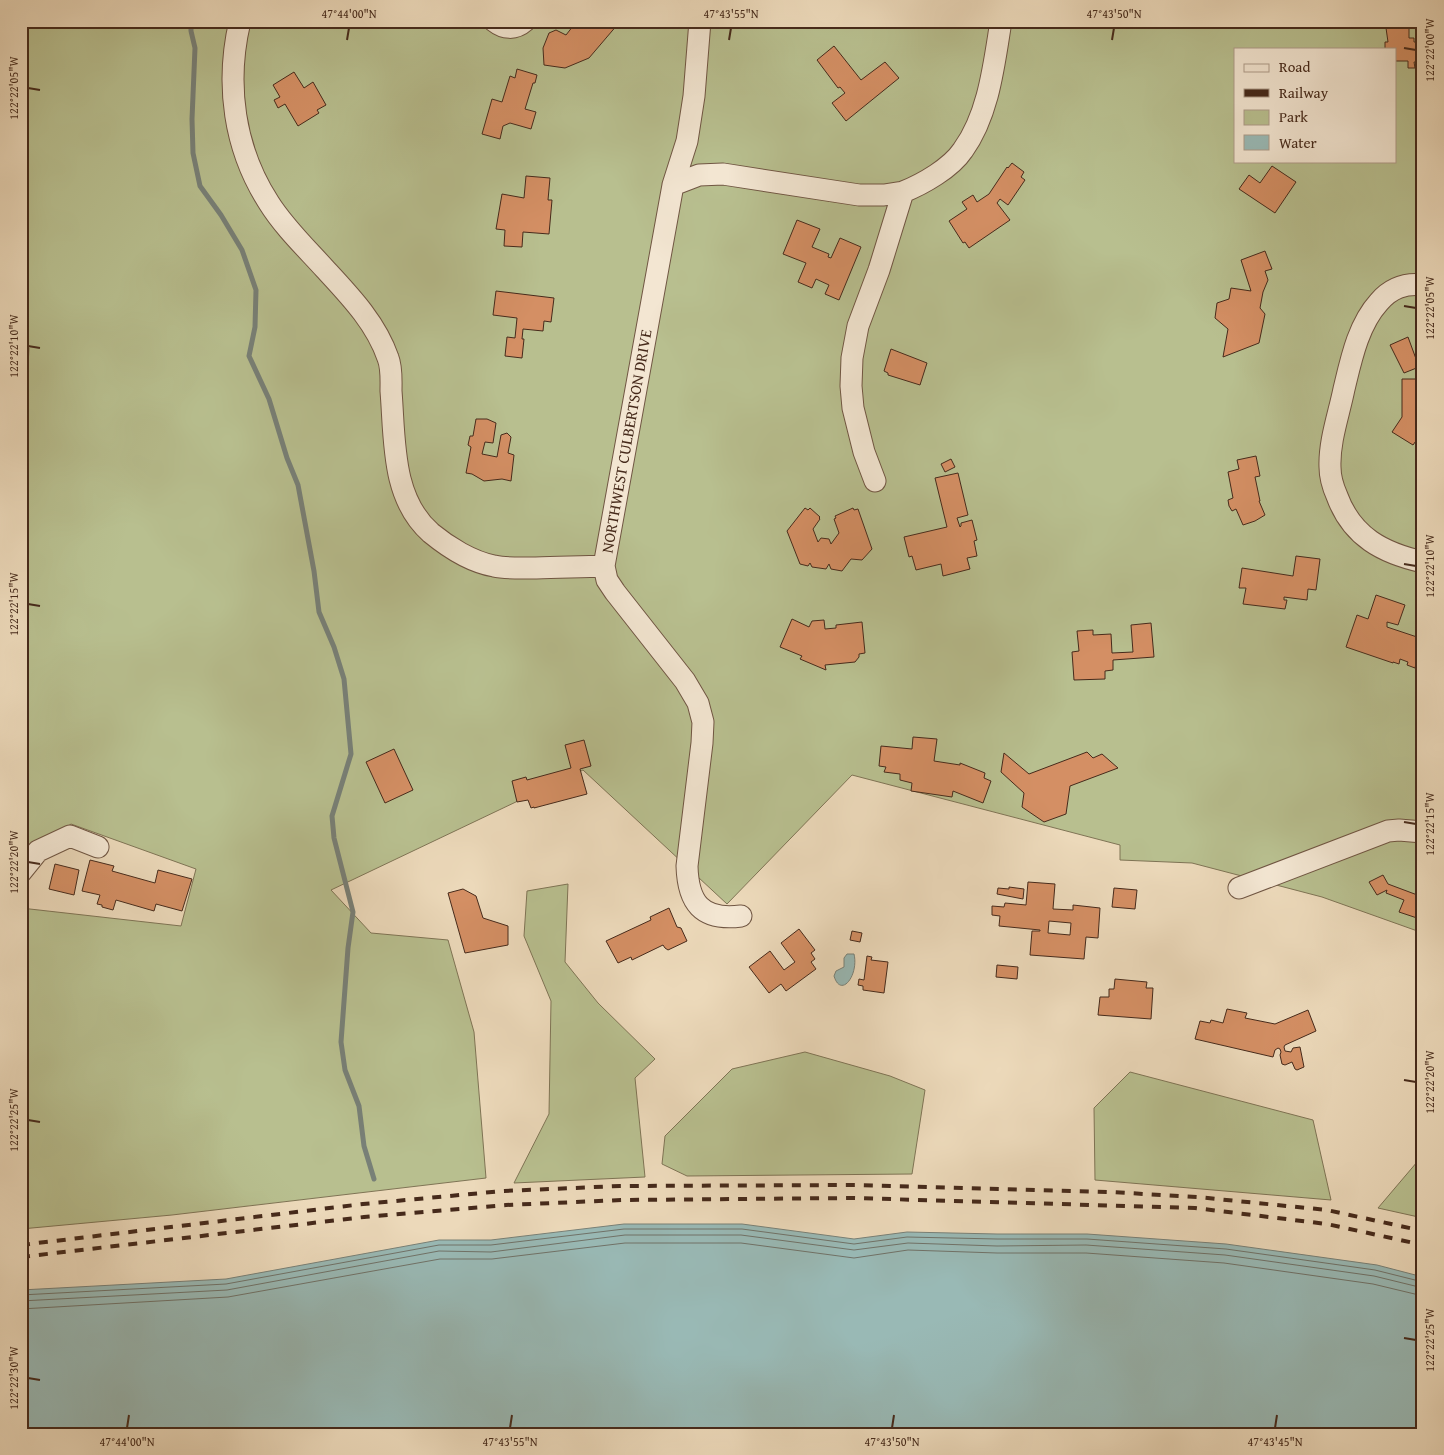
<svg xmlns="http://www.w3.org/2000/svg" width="1444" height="1455" font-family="'Gentium Book Plus',serif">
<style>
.green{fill:#b8bf8f;stroke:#7f7455;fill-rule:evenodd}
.water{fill:#99b9b5;stroke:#788077}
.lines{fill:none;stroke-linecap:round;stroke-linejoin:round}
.shore{stroke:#707268;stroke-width:1}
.stream{stroke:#788077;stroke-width:5}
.building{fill:#d48f64;stroke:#462a1b;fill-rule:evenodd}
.minor-casing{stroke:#705643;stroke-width:23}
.minor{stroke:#f3e6d2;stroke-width:21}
.rail{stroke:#462a1b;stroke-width:4;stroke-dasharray:9 9;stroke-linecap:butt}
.ticks{fill:none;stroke:#462a1b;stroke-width:2}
.labels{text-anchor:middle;stroke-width:4.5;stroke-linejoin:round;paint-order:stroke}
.street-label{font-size:16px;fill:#462a1b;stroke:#f3e6d2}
.neatline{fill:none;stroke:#462a1b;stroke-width:2}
.ticks-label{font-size:12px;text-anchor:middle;fill:#462a1b}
</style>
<rect width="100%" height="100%" fill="#ecd9ba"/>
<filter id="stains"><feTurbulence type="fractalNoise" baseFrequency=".004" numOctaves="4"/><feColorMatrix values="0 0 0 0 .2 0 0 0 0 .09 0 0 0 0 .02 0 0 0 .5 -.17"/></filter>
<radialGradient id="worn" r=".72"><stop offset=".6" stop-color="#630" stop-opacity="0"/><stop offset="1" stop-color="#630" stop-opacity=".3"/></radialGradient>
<!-- green -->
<path class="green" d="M21 21H1423V933L1322 897 1192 863 1120 860V845L852 775 727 904 583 770 331 890 371 933 448 940 474 1032 486 1178 172 1215 21 1229V908L181 926 196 869 71 824 21 858V453H23L29 348 21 340ZM1235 49H1395V161H1235Z
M568 884 565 962 598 1003 655 1059 635 1078 645 1177 514 1183 549 1114 551 1001 524 936 527 891Z
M805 1052 890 1076 925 1090 912 1174 687 1176 662 1164 665 1136 732 1069Z
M1130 1072 1313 1120 1331 1200 1095 1180 1094 1108Z
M1423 1155V1218L1378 1208Z"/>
<!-- water -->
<path class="water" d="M847 954H854C859 975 841 999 834 976L836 971 844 967V958Z
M624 1224H742L854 1239 907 1232 997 1234H1087L1226 1244 1377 1265 1423 1277V1434H21V1290L226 1279 439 1240H491Z"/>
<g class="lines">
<!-- shore -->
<path class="shore" d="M21 1295 226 1284 439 1245H491L624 1229H742L854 1244 907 1237 997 1239H1087L1226 1249 1375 1270 1423 1282
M21 1301 227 1290 439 1251 491 1252 625 1235H741L854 1250 908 1243 997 1246 1086 1245 1225 1255 1374 1276 1423 1288
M21 1309 228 1297 440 1259H492L625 1243H741L854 1258 908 1250 997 1253H1086L1224 1263 1373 1284 1423 1296"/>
<!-- stream -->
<path class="stream" d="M191 21V31L195 48 192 119 193 153 200 186 221 215 242 250 256 290 255 327 249 356 269 399 287 458 298 485 314 571 319 612 334 647 344 679 351 754 332 816 334 838 353 912 348 948 341 1042 345 1070 359 1106 364 1146 374 1179"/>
</g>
<!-- building -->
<path class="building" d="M434 21H464L456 26Z
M577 21H615L618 24 589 58 565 68 544 65 543 48 549 33 556 30 566 35Z
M1385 21H1409V38H1414V42H1423V62H1414L1415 68H1408V61H1395V49H1385V42H1388Z
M834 46 861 80 885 62 899 78 846 121 832 103 845 93 840 87 838 88 817 60Z
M517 69 537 75 535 83H533L525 109 536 112 531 129 510 123 503 126 500 139 482 134 492 99 502 102 510 76 515 78Z
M294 72 304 88 313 82 326 105 317 110 319 113 298 126 285 104 278 108 274 100 280 97 273 85Z
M1012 163 1024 172 1021 177 1025 180 1008 205 1000 199 997 203 1010 220 969 248 965 242 963 243 949 221 967 209 962 202 973 195 977 202 989 194 1007 167 1008 168Z
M1272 166 1296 182 1275 213 1239 189 1249 175 1260 183Z
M526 176 550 178 548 200H552L549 234 523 232 522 247 504 246 505 230 496 229 502 194 524 198Z
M797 220 820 229 812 247 829 254 828 257 831 258 840 238 861 247 839 300 825 294 829 285 816 279 812 288 798 282 806 263 783 254Z
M1265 251 1272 269 1265 271 1268 280 1263 292 1260 308 1265 314 1259 343 1223 357 1228 329 1215 318 1217 303 1229 299 1231 288 1251 291 1241 260Z
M496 291 554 298 551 322 544 321 543 331 523 329 522 339H524L522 358 505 356 507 337 515 338 517 318 493 315Z
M1408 337 1419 367 1404 373 1390 345Z
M891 349 927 363 920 385 888 375V373L884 371Z
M1402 379H1423V431L1413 445 1392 432 1402 417Z
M476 419H487L496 423 493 443 485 442 482 454 497 457 501 435 507 433 511 437 508 453 514 455 511 481 502 479 484 481 472 474 466 473 471 447 468 445 470 436H473Z
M1256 456 1260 476 1255 477 1260 501H1259L1265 515 1255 521 1243 525 1236 509 1232 511 1229 506 1228 500 1233 498 1228 472 1239 469 1237 460Z
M951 459 955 467 945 472 941 464Z
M958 473 968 515 957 518 960 527 961 526V523L972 520 977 540 974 541 977 556 967 558 970 569 943 576 941 564 916 570 912 556 909 557 904 537 947 527 935 478Z
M805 508 808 510 810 508 820 517 819 518 820 519 813 529 818 542 821 538 829 539 831 544 839 533 834 519 836 518 835 516 853 508 854 510 858 509 872 549 862 560 851 559 842 571 831 569 829 564 826 569 812 567 810 563 808 566 800 564 787 531Z
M1296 556 1320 559 1316 590 1308 589 1307 600 1284 597V600H1287L1285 609 1243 604 1246 588H1239L1242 568 1293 576Z
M1376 595 1405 605 1398 625 1387 622V627L1423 639V654L1419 665 1416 664 1415 668 1407 665 1408 662 1400 659 1399 664 1393 662V663L1346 647 1357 615 1368 619Z
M792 619 809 627 812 621 824 620 825 629 836 628V625L862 622 865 653 859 654V657L855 662 825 665 826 670 800 659 802 656 780 647Z
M1151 623 1154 657 1113 660V670L1105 671V679L1074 680 1072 652 1079 651 1077 631 1093 630V635L1111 634 1112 653 1133 652 1131 625Z
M913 737 937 739 934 761 960 765V763L985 773 984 778 991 781 983 803 953 791 952 797 911 791 912 783 900 780V774L884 772 886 767 879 766 881 746 912 749Z
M584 740 591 766 580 769 587 794 534 808V807L531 808 528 800 517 802 512 781 526 777 527 780 571 768 565 745Z
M394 749 413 790 385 803 366 762Z
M1087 752 1093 758 1102 754 1118 768 1070 786 1066 814 1044 822 1022 807 1024 793 1001 772 1004 753 1029 774Z
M90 860 114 866 112 871 155 883 158 870 192 879 182 911 156 904 154 911 116 900 113 910 102 907V905L97 904 100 895 82 891Z
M55 864 79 870 74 895 49 889Z
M1383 875 1388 884 1420 896V895H1423V920L1399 912 1404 900 1386 893 1387 890 1377 895 1369 882Z
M1028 882 1055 884 1053 909 1073 910V905L1100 908 1098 938 1086 937 1084 959 1030 955 1032 931H1040V930L999 926 1000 916 992 915V906L1004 907 1005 903 1026 905ZM1049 921 1071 923 1070 935 1048 933Z
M1009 887 1024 889 1023 899 997 894 998 888 1009 889Z
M1114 888 1137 890 1135 909 1112 907Z
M463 889 476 896 483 918 508 926V945L465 953 448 893Z
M669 908 677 927 681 928 687 941 668 950 665 948 663 945 632 960 631 957 618 963 606 941 651 920 650 917Z
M799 929 815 950 811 953 815 959 811 962 816 969 786 991 781 984 769 993 749 967 770 951 784 970 795 962 781 943Z
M852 931 862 933 860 942 850 940Z
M867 956 872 957 871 960 888 962 884 993 863 990V986L858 985 859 979 864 980Z
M997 965 1018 967 1017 979 996 977Z
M1115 979 1147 982 1146 988H1153L1151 1019 1098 1015 1100 997H1109V989H1114Z
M1227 1009 1247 1013 1245 1018 1275 1024 1308 1010 1316 1031 1285 1045 1284 1047 1285 1051 1291 1052 1293 1048 1300 1047 1304 1067 1297 1070 1295 1069 1292 1062 1285 1065 1282 1064 1280 1055 1281 1052 1280 1049 1278 1048 1275 1050 1273 1057 1195 1039 1200 1021 1210 1023 1211 1020 1223 1023Z"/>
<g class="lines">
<!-- minor casing -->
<g class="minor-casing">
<path id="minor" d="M240 21C225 84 234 149 269 203 284 227 306 248 325 269 350 296 376 323 388 358 392 368 391 381 391 391 395 439 391 498 431 533 448 547 472 562 494 566 507 569 522 568 536 568 558 567 581 567 604 566
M494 21C504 29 515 30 525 21
M700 21 694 96 687 141 673 185 604 566 607 580 615 592 685 681 698 703 703 722 702 743 687 866C688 902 701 921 741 916
M673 185 699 175 723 174 859 195H884L903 192
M1423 285C1405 283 1391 288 1379 302 1358 325 1351 360 1344 389 1339 414 1329 441 1330 467 1330 477 1333 487 1337 496 1352 537 1383 553 1423 562
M875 481 864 452 853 408 851 386 852 358 858 326 879 270 903 192C923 184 951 168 963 150 989 114 994 64 1001 21
M21 872 38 851 70 836 98 847
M1239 888 1388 831 1399 830 1423 832"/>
</g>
<!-- minor -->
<use href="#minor" class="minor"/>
<!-- rail -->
<path class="rail" d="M21 1245 363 1204 503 1191 620 1186 855 1185 1110 1192 1197 1197 1327 1210 1423 1231
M21 1257 364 1217 506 1205 623 1200 853 1198 1195 1208 1327 1224 1423 1245"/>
</g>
<!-- ticks -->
<path class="ticks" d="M347 40 349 28M729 40 731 28M1112 40 1114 28M1404 48 1416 50M28 88 40 90M1404 306 1416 308M28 346 40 348M1404 564 1416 566M28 604 40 606M1404 822 1416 824M28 862 40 864M1404 1080 1416 1082M28 1120 40 1122M1404 1338 1416 1340M28 1378 40 1380M127 1428 129 1415M510 1428 512 1415M892 1428 894 1415M1275 1428 1277 1415"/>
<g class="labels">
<!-- street labels -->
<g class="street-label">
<text transform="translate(626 441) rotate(-80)" y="6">NORTHWEST CULBERTSON DRIVE</text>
</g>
</g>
<!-- margin -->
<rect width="1444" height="1455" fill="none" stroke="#ecd9ba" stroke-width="55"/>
<!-- legend -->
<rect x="1234" y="48" width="162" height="115" fill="#f3e6d2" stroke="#ae9b89"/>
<rect x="1244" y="64" width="25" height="8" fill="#f3e6d2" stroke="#ae9b89"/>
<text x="1279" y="72" font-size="15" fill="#462a1b">Road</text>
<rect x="1244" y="89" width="25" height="8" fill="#462a1b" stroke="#ae9b89"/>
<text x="1279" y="98" font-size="15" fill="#462a1b">Railway</text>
<rect x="1244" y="110" width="25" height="15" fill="#b8bf8f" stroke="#ae9b89"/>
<text x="1279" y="122" font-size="15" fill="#462a1b">Park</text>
<rect x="1244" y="135" width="25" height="15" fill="#99b9b5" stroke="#ae9b89"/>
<text x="1279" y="148" font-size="15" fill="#462a1b">Water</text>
<rect x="28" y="28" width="1388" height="1400" class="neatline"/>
<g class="ticks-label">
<text x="349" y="18">47°44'00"N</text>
<text x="731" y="18">47°43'55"N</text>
<text x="1114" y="18">47°43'50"N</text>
<text transform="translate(1430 50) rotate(-90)" y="4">122°22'00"W</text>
<text transform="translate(14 88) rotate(-90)" y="4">122°22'05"W</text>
<text transform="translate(1430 308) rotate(-90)" y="4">122°22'05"W</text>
<text transform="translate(14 346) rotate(-90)" y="4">122°22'10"W</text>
<text transform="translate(1430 566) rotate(-90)" y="4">122°22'10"W</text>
<text transform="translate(14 604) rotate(-90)" y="4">122°22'15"W</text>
<text transform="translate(1430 824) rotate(-90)" y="4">122°22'15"W</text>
<text transform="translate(14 862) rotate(-90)" y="4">122°22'20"W</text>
<text transform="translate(1430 1082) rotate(-90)" y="4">122°22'20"W</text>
<text transform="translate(14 1120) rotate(-90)" y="4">122°22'25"W</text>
<text transform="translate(1430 1340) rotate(-90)" y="4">122°22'25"W</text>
<text transform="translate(14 1378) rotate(-90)" y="4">122°22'30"W</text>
<text x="127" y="1446">47°44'00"N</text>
<text x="510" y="1446">47°43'55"N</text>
<text x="892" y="1446">47°43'50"N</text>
<text x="1275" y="1446">47°43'45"N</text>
</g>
<rect width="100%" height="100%" filter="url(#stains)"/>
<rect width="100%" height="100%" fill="url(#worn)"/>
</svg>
